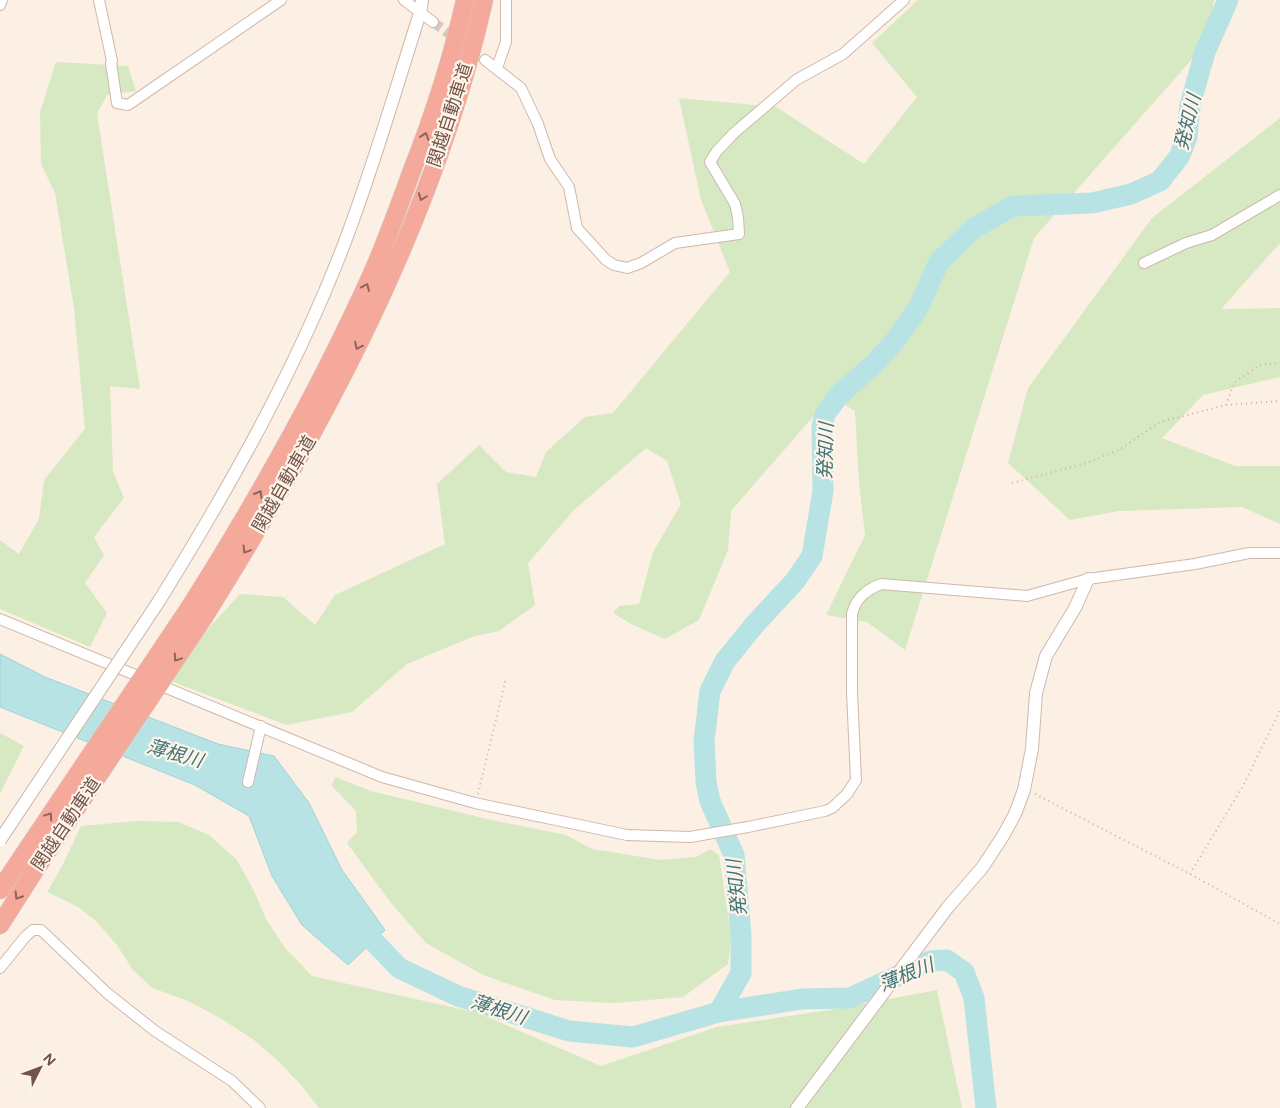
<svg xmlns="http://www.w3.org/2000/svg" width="1280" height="1108" font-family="Figtree,'Noto Sans JP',sans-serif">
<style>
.green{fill:#d6e9c2}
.water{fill:#b8e3e4;stroke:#9fd4d6}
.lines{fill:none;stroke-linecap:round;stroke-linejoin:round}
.river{stroke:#b8e3e4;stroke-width:21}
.minor-tunnel{stroke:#dac8bd;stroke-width:10;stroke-dasharray:10 5;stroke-linecap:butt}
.minor-casing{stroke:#cfb8ad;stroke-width:12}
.tertiary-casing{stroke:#cfb8ad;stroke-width:14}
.motorway-casing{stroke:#d8cfcc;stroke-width:19}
.path{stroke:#d5ae9f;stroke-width:2;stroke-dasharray:1 4;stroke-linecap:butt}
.minor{stroke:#fff;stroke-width:10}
.tertiary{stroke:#fff;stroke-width:12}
.motorway{stroke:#f5a99b;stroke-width:18}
.tertiary-bridge-casing{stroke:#cfb8ad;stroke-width:14;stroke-linecap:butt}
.motorway-bridge-casing{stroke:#d8cfcc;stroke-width:19;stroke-linecap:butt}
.tertiary-bridge{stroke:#fff;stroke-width:12}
.motorway-bridge{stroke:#f5a99b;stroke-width:18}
.oneway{stroke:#8d655a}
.labels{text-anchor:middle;stroke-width:4.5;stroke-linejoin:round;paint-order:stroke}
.street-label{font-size:18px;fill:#73544a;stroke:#fff4e9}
.water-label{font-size:19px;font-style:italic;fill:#3e7578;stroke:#fff4e9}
</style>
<rect width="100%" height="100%" fill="#fcefe3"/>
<!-- green -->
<path class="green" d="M918 0H1214L1209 40 1034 238 905 650 867 622 826 615 865 535 859 482 855 411 831 396 731 511 728 550 699 620 665 639 631 624 613 613 619 606 639 604 653 552 681 504 667 461 646 448 574 510 528 563 535 605 499 631 475 636 407 664 352 712 286 725 163 678 240 594 283 597 315 625 335 595 445 544 437 484 479 445 506 472 536 477 546 452 585 417 613 413 730 272 701 200 679 98 776 107 864 164 917 97 872 43Z
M56 62 128 66 136 91 107 95 97 114 140 389 110 386 113 472 124 498 94 537 104 555 85 583 107 613 90 647 0 609V540L19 554 39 519 44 480 85 429 74 308 55 193 41 164 40 112Z
M1280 118V243L1221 309 1280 308V377L1203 395 1162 438 1235 466H1280V524L1242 507 1119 511 1070 520 1008 463 1028 388 1152 218Z
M0 733 24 746 0 794Z
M335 777 371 791 487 819 566 835 592 849 660 860 696 857 710 849 719 855 731 937 728 964 683 997 614 1003 555 1000 483 975 426 943 391 903 347 843 357 832 356 811 332 786Z
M138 821 178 822 209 835 237 860 254 891 266 919 285 948 312 976 478 1013 601 1066 717 1027 842 1008 937 990 962 1108H319L301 1085 278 1061 254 1040 222 1019 188 1001 152 988 133 970 117 945 96 921 78 907 47 892 62 866 81 826Z"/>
<!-- water -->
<path class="water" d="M0 654 45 677 218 744 274 756 309 803 342 870 385 930 348 965 302 925 272 876 249 816 195 785 0 707Z"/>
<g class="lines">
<!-- river -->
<path class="river" d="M353 922 360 927 399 968 458 996 569 1031 633 1037 719 1012 802 999 850 998 930 961 947 960 964 972 974 998 986 1108
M719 1012 741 973V936L734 855 710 801 706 782 704 741 710 691 725 661 756 623 795 581 812 556 823 491 822 427 825 414 839 395 872 366 895 341 918 308 939 262 974 228 1013 206 1092 203 1131 194 1160 181 1179 157 1187 137 1190 105 1205 52 1228 0"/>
<!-- minor-tunnel -->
<path class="minor-tunnel" d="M433 22 485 60"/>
<!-- minor casing -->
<g class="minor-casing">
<path id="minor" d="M99 0 112 61 111 63 117 103 128 105 281 0
M404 0 433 22
M0 5 2 0
M485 60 521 88 538 124 550 159 569 187 577 228 606 260 614 265 627 268 641 263 675 243 739 234 738 217 735 204 710 162 717 151 734 133 796 80 843 54 904 0
M497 68 506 42V0
M1144 263 1186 243 1212 235 1280 195
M0 619 382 777 475 803 627 835 690 837 748 827 825 811 832 808 847 794 856 780 852 692V614C856 598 866 590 881 584L1027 596 1088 579 1195 564 1249 553H1280
M248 782 261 726
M0 968 25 937 33 930H41L107 993 155 1031 232 1081 260 1108"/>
</g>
<!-- tertiary casing -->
<g class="tertiary-casing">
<path id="tertiary" d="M159 601C231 485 298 366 346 239 374 165 396 88 420 13L422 0
M797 1108 948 907 982 868 1003 836 1015 814 1024 790 1032 749 1036 693 1046 656 1075 608 1088 579"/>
</g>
<!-- motorway casing -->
<g class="motorway-casing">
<path id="motorway" d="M188 610C254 506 314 400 365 289 383 251 397 212 411 173 433 117 452 59 465 0
M204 617C324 425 434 222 484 0
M0 890 22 857
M0 925 37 867"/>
</g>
<!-- path -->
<path class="path" d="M1226 405 1234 383 1260 365 1280 363
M1012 483 1086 463 1119 450 1160 422 1226 405 1280 401
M478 794 506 678
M1035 794 1190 874 1280 924
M1190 874 1243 786 1280 710"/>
<!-- minor -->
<use href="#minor" class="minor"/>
<!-- tertiary -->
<use href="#tertiary" class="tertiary"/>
<!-- motorway -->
<use href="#motorway" class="motorway"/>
<!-- tertiary-bridge casing -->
<g class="tertiary-bridge-casing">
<path id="tertiary-bridge" d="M0 840 159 601"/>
</g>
<!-- motorway-bridge casing -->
<g class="motorway-bridge-casing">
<path id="motorway-bridge" d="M22 857 188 610
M37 867 204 617"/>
</g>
<!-- tertiary-bridge -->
<use href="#tertiary-bridge" class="tertiary-bridge"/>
<!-- motorway-bridge -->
<use href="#motorway-bridge" class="motorway-bridge"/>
</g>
<!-- one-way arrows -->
<defs><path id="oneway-chevron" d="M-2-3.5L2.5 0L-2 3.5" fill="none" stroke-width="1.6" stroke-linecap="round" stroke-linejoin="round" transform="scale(1.25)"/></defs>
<g class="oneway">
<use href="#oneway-chevron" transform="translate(425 136) rotate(-71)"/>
<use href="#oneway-chevron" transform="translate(422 197) rotate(111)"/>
<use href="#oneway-chevron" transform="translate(366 287) rotate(-66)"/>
<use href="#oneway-chevron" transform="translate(358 346) rotate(116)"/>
<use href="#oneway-chevron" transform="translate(259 494) rotate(-60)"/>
<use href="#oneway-chevron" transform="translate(246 550) rotate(121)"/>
<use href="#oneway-chevron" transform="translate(177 658) rotate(124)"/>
<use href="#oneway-chevron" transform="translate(49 816) rotate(-56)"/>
<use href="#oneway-chevron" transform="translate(18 896) rotate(122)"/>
</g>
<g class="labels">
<!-- street labels -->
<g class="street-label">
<text transform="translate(450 115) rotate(-72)" y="6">関越自動車道</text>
<text transform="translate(284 484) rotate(-60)" y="6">関越自動車道</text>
<text transform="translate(66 824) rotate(-56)" y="6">関越自動車道</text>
</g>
<!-- water labels -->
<g class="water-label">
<text transform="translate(1187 122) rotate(-76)" y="7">発知川</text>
<text transform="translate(825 451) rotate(-88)" y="7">発知川</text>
<text transform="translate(175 753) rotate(16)" y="7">薄根川</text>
<text transform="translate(736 888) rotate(-96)" y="7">発知川</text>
<text transform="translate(906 974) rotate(-22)" y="7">薄根川</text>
<text transform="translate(499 1009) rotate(18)" y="7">薄根川</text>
</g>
</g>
<!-- north arrow -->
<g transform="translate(40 1068) rotate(48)" stroke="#fff4e9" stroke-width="4" paint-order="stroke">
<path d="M0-4L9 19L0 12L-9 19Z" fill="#73544a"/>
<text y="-8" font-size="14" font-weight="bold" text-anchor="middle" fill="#73544a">N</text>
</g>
</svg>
